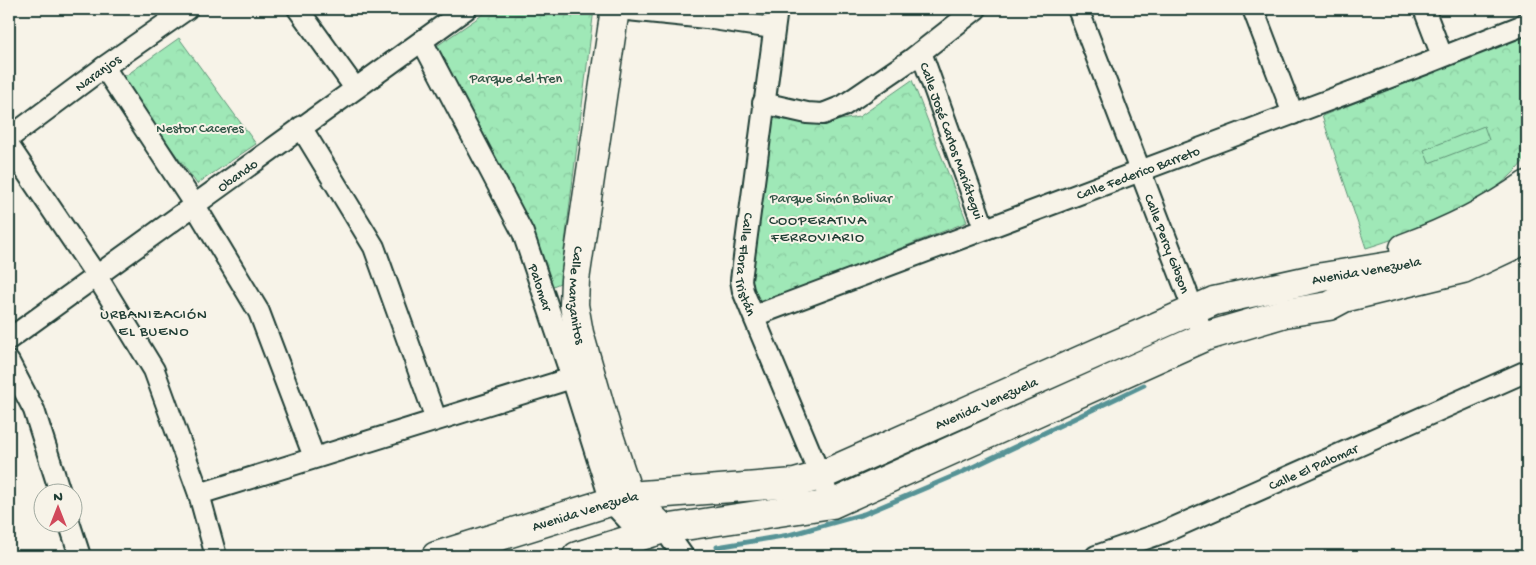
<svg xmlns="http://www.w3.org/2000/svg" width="1536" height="565" font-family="'Gochi Hand',sans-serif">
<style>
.park{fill:url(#park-crowns);stroke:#5f9276}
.pitch{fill:#9fe8b7;stroke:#5f9276}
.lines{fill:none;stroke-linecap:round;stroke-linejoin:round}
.stream{stroke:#579396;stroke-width:5}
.street-casing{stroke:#1f3d34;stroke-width:24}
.secondary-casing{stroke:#1f3d34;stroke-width:31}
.primary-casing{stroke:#1f3d34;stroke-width:31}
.street{stroke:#f7f3e8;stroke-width:20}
.secondary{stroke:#f7f3e8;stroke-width:28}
.primary{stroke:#f7f3e8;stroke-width:28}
.labels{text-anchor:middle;stroke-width:4;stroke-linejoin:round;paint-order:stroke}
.street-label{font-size:14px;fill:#1f3d34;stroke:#f7f3e8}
.park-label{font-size:14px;fill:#325748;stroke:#f7f3e8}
.neighbourhood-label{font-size:15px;letter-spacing:1px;fill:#1f3d34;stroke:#f7f3e8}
</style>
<defs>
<pattern id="park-crowns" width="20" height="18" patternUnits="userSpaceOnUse" patternTransform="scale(1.25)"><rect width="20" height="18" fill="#9fe8b7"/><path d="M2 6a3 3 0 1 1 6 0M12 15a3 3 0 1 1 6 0" fill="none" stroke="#88c89e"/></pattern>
</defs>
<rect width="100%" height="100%" fill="#f7f3e8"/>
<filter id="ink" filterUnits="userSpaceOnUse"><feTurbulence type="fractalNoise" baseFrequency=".02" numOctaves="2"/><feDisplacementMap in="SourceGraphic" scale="10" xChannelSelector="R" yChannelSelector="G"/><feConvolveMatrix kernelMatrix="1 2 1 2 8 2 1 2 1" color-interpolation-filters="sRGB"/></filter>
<g filter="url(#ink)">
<!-- park -->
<path class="park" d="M491 9H594L560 283 546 289 422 56Z
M1527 34V156C1501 199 1413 234 1366 248L1322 116Z
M179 38 256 144 197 184 121 79Z
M912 80 967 222 759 304 749 272 764 117 815 124 859 117Z"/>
<!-- pitch -->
<path class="pitch" d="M1484 126 1489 140 1429 163 1424 150Z"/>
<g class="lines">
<!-- stream -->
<path class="stream" d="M717 547 789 535 864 514 956 475 1144 385"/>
<!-- street casing -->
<g class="street-casing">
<g id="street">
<path d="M298 9 355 88"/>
<path d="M618 9 706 18 773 28"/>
<path id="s1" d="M777 9 741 280 743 291 832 504"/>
<path id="s2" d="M1078 9 1204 337"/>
<path d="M1253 9 1293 114"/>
<path d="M1424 9 1442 56"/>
<path id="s3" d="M422 41 523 233 572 378 611 502 643 536"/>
<path id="s4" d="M921 52 984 228"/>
<path d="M104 67 194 204 259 312 314 457"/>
<path d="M763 103 807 113 823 114 843 106 912 59 976 9"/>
<path d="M301 127 374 247 436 419"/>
<path id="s5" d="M9 138 104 67 187 9"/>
<path d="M9 146 96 275 154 370 199 494 216 556"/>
<path id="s6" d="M754 316 1425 64 1521 26 1527 21"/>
<path id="s7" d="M9 339 466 9"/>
<path d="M9 362 34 410 60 492"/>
<path d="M199 494 572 378"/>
<path d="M69 522 80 556"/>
<path d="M664 529 683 556"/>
<path id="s8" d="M1096 556 1162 533 1527 371"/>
</g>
</g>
<!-- secondary casing -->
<g class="secondary-casing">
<g id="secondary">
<path id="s9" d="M615 9 575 280 574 305 579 333 606 427 629 496 664 529"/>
</g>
</g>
<!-- primary casing -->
<g class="primary-casing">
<g id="primary">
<path d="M1404 248C1448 232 1489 212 1527 185"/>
<path id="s10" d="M436 556 629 496 795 483 820 476 1214 301 1323 277 1408 263 1454 251 1508 228 1527 216"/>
<path d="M577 556 664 529 832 504 1204 337 1285 313 1329 306 1344 298 1463 269 1527 239"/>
</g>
</g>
<!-- street -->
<use href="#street" class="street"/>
<!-- secondary -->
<use href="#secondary" class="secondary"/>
<!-- primary -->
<use href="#primary" class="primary"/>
</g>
</g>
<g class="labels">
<!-- street labels -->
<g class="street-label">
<text dy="5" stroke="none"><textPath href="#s5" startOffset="110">Naranjos</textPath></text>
<text dy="5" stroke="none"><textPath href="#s4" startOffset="94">Calle José Carlos Mariátegui</textPath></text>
<text dy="5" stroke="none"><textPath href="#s6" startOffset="410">Calle Federico Barreto</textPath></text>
<text dy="5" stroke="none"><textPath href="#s7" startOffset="281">Obando</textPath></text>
<text dy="5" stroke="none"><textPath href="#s2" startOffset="251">Calle Percy Gibson</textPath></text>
<text dy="5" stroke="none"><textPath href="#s1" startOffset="258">Calle Flora Tristán</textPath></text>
<text dy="5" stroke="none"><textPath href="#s10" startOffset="981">Avenida Venezuela</textPath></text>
<text dy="5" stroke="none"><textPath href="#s3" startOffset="274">Palomar</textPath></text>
<text dy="5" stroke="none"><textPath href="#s9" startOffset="289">Calle Manzanitos</textPath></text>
<text dy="5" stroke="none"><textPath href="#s10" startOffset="576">Avenida Venezuela</textPath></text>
<text dy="5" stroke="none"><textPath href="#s8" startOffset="235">Calle El Palomar</textPath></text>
<text dy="5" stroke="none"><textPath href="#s10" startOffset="156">Avenida Venezuela</textPath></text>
</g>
<!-- park labels -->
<g class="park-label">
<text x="516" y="82">Parque del tren</text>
<text x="200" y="132">Nestor Caceres</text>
<text x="831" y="202">Parque Simón Bolivar</text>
</g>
<!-- neighbourhood labels -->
<g class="neighbourhood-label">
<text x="818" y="224">COOPERATIVA<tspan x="818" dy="17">FERROVIARIO</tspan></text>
<text x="154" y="318">URBANIZACIÓN<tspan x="154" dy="17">EL BUENO</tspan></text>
</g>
</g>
<!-- margin -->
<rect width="1536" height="565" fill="none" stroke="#f7f3e8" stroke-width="30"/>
<rect x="15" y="15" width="1506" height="535" fill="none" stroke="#1f3d34" stroke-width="2" filter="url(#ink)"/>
<!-- north arrow -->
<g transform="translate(58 508)"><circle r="24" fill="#f7f3e8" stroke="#a1aaa0"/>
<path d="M0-4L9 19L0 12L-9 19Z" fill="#d1495b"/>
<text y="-8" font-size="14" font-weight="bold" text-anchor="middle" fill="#1f3d34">N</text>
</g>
</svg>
